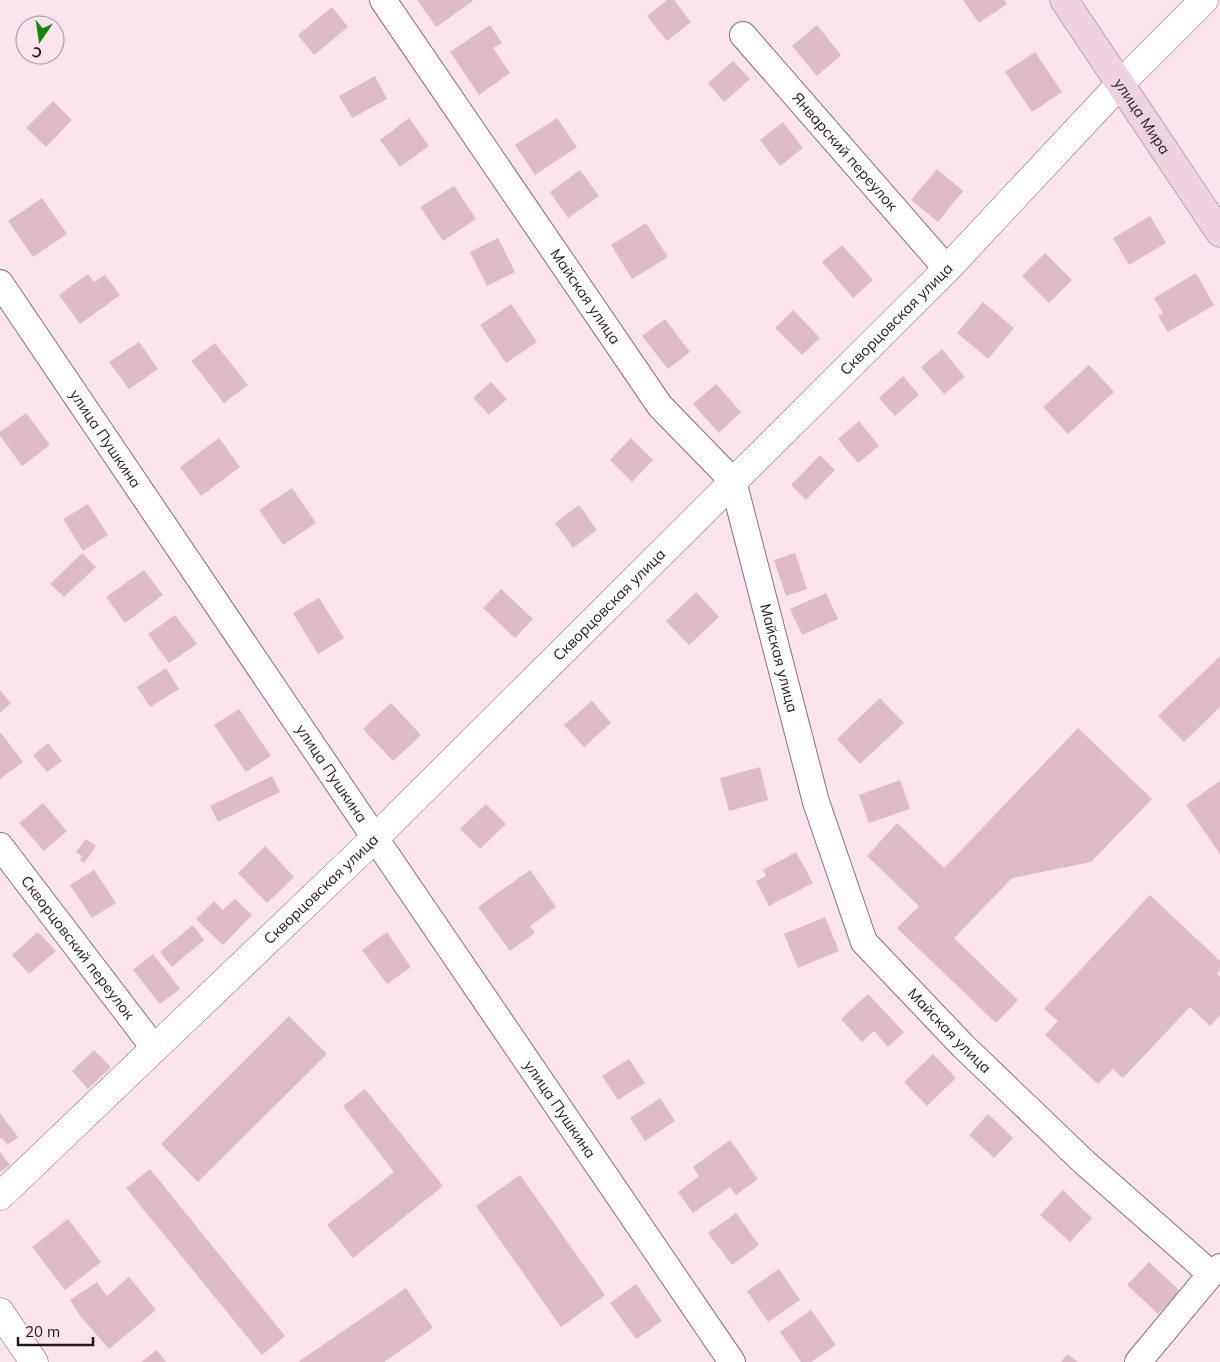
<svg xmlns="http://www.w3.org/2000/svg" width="1220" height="1362" font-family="Mulish,sans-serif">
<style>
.building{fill:#dfbbc9}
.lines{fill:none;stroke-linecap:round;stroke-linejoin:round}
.minor-casing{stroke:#8d6c7a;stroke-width:28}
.tertiary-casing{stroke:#8d6c7a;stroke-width:29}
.secondary-casing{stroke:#8d6c7a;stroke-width:29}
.minor{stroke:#fff;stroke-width:26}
.tertiary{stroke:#fff;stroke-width:28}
.secondary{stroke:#efd2e0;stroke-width:28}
.labels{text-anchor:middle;stroke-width:5;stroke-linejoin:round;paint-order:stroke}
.street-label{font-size:15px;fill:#23161c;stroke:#fbe4ed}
</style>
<rect width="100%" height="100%" fill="#fbe4ed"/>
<!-- building -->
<path class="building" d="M417 0H472L473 1 436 27Z
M667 0H674L691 22 667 41 647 16Z
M963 0H1004L1007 4 979 23Z
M332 7 348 27 314 55 298 35Z
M490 25 502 43 493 48 510 73 479 95 450 52Z
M817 25 841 55 817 76 792 46Z
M1035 52 1062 92 1032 112 1005 72Z
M733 61 750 79 724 102 708 83Z
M375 76 387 99 352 118 339 96Z
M53 101 72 120 46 147 26 128Z
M409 118 429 146 400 167 380 140Z
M557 118 577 147 535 175 515 145Z
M783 122 803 148 780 166 760 140Z
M937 169 963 191 938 222 911 200Z
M580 170 599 196 568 218 550 192Z
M454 186 476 219 443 241 420 207Z
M42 198 67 234 33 257 8 221Z
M1150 216 1166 243 1129 265 1113 238Z
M646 223 668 257 632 279 611 245Z
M498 238 515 272 487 286 470 252Z
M842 245 873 280 853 298 822 262Z
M1045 253 1072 280 1049 303 1022 276Z
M1196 273 1214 305 1168 332 1158 316 1163 313 1154 298Z
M88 274 94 282 105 275 120 295 80 324 59 295Z
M983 302 1014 328 988 359 957 333Z
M511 304 537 342 506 363 480 325Z
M793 310 820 338 802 355 775 328Z
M665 319 690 352 668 369 642 336Z
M139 342 158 369 129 389 109 362Z
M215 343 248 385 224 403 191 361Z
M942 349 965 377 944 394 921 367Z
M1089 365 1114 392 1068 434 1043 407Z
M903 376 919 395 895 416 879 398Z
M491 382 507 399 489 415 473 398Z
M716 384 741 412 719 433 693 404Z
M26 413 50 445 22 466 0 436V432Z
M859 421 879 446 858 463 838 439Z
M219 438 240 467 201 496 180 467Z
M631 438 653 460 632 482 610 460Z
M820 455 835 470 806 500 791 485Z
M292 488 316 523 283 545 259 510Z
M88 504 108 535 83 551 63 519Z
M579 505 597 530 573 548 555 523Z
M82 553 96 567 64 597 50 584Z
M795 553 807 589 786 596 774 560Z
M144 570 163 595 125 623 106 597Z
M501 589 533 619 515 638 483 608Z
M696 592 719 617 689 645 666 621Z
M826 593 838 619 802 635 790 609Z
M319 598 344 638 318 654 293 613Z
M175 615 197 644 169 663 148 634Z
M1220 656V707L1184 742 1158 716Z
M166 668 179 689 150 707 137 687Z
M0 690 11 703 0 713Z
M880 698 904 723 860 764 837 739Z
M592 701 611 723 584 747 564 725Z
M391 703 421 735 393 761 363 729Z
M239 709 271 756 246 772 214 725Z
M1078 728 1152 799 1091 862 1012 878 954 938 1018 1000 996 1023 897 928 919 906 867 856 897 823 944 868Z
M1 733 23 762 0 779V734Z
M48 743 62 761 47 772 33 755Z
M760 767 768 800 729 811 720 778Z
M272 776 280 792 218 822 210 806Z
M900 780 910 809 869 823 859 795Z
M1220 781V854L1186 805Z
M43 803 67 831 44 851 19 823Z
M486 804 506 824 480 849 460 829Z
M86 839 96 846 84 863 80 860 82 856 76 852Z
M265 846 294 877 267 903 238 873Z
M796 852 813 883 769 906 756 881 766 876 763 870Z
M94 870 116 903 92 918 70 885Z
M530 870 556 907 530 926 535 933 510 951 478 907Z
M1150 895 1220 961V970L1217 974 1220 977V1015L1210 1026 1190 1007 1123 1078 1113 1069 1098 1084 1045 1035 1058 1021 1044 1009Z
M235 899 252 915 223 945 196 919 214 901 223 910Z
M825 917 839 951 798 968 784 934Z
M193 925 204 940 172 967 160 952Z
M38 932 56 951 29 974 12 955Z
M387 932 411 967 387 984 362 950Z
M153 954 180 989 160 1004 133 970Z
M868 994 904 1032 888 1047 874 1031 862 1042 841 1019Z
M289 1016 327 1054 198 1182 161 1144Z
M94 1050 111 1067 88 1089 72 1071Z
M933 1054 956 1078 927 1106 904 1082Z
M629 1059 645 1083 618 1100 602 1076Z
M365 1089 443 1186 353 1258 327 1225 394 1172 343 1106Z
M660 1098 675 1121 645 1141 630 1118Z
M0 1113 18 1137 7 1145 2 1138 0 1139Z
M988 1114 1013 1138 994 1158 969 1135Z
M730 1140 758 1179 736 1195 730 1187 693 1213 678 1192 699 1176 693 1167Z
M0 1152 10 1165 0 1172Z
M150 1169 285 1336 262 1355 126 1188Z
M520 1175 605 1295 561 1327 476 1206Z
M1063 1190 1092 1218 1070 1242 1040 1215Z
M736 1213 759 1245 732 1265 708 1233Z
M68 1219 101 1262 65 1290 32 1247Z
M1149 1262 1180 1291 1158 1314 1127 1285Z
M779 1269 800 1300 768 1322 747 1291Z
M129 1277 156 1310 109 1349 81 1317 70 1300 97 1282 107 1296Z
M636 1284 662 1321 636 1339 610 1303Z
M406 1288 433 1328 384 1362H298Z
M811 1310 836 1345 811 1362H801L780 1332Z
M157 1350 166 1362H141Z
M1067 1354 1078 1362H1061Z"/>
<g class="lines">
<!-- minor casing -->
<g class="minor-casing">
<g id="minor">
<path id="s1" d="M383 0 660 406 733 481 816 802 864 942 963 1046 1084 1162 1211 1274"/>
<path id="s2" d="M743 35 947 269"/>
<path id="s3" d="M0 283 375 838 732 1362"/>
<path id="s4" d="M0 846 155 1049"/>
<path d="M1138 1362 1211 1274 1220 1267"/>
</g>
</g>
<!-- tertiary casing -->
<g class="tertiary-casing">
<g id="tertiary">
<path id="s5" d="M0 1196 375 838 947 269 1120 84 1204 0"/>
<path d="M0 1312 34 1362"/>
</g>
</g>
<!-- secondary casing -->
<g class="secondary-casing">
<g id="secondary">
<path id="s6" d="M1064 0 1220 233"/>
</g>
</g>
<!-- minor -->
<use href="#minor" class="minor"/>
<!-- tertiary -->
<use href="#tertiary" class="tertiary"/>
<!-- secondary -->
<use href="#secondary" class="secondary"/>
</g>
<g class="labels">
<!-- street labels -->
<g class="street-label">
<text dy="5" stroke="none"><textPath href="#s6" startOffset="140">улица Мира</textPath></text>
<text dy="5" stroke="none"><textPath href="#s2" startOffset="155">Январский переулок</textPath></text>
<text dy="5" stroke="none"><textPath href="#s1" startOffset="359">Майская улица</textPath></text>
<text dy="5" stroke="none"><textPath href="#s5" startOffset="1254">Скворцовская улица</textPath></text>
<text dy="5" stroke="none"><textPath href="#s3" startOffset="188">улица Пушкина</textPath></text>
<text dy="5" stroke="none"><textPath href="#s5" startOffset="849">Скворцовская улица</textPath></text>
<text dy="5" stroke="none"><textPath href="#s1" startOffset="779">Майская улица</textPath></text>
<text dy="5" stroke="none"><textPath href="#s3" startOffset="592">улица Пушкина</textPath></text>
<text dy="5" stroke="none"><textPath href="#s5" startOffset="444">Скворцовская улица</textPath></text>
<text dy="5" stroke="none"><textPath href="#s4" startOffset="128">Скворцовский переулок</textPath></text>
<text dy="5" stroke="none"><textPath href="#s1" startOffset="1199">Майская улица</textPath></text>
<text dy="5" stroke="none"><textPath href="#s3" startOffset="998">улица Пушкина</textPath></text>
</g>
</g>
<!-- north arrow -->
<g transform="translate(40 40) rotate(193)"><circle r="24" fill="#fbe4ed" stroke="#a59299"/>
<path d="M0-4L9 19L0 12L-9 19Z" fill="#15890c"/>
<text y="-8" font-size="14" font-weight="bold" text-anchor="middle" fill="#23161c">С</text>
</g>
<!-- scale -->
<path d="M18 1337v8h75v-8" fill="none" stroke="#23161c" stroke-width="2.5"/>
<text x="25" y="1337" font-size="15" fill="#23161c" stroke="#fbe4ed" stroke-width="4" paint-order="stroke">20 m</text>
</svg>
